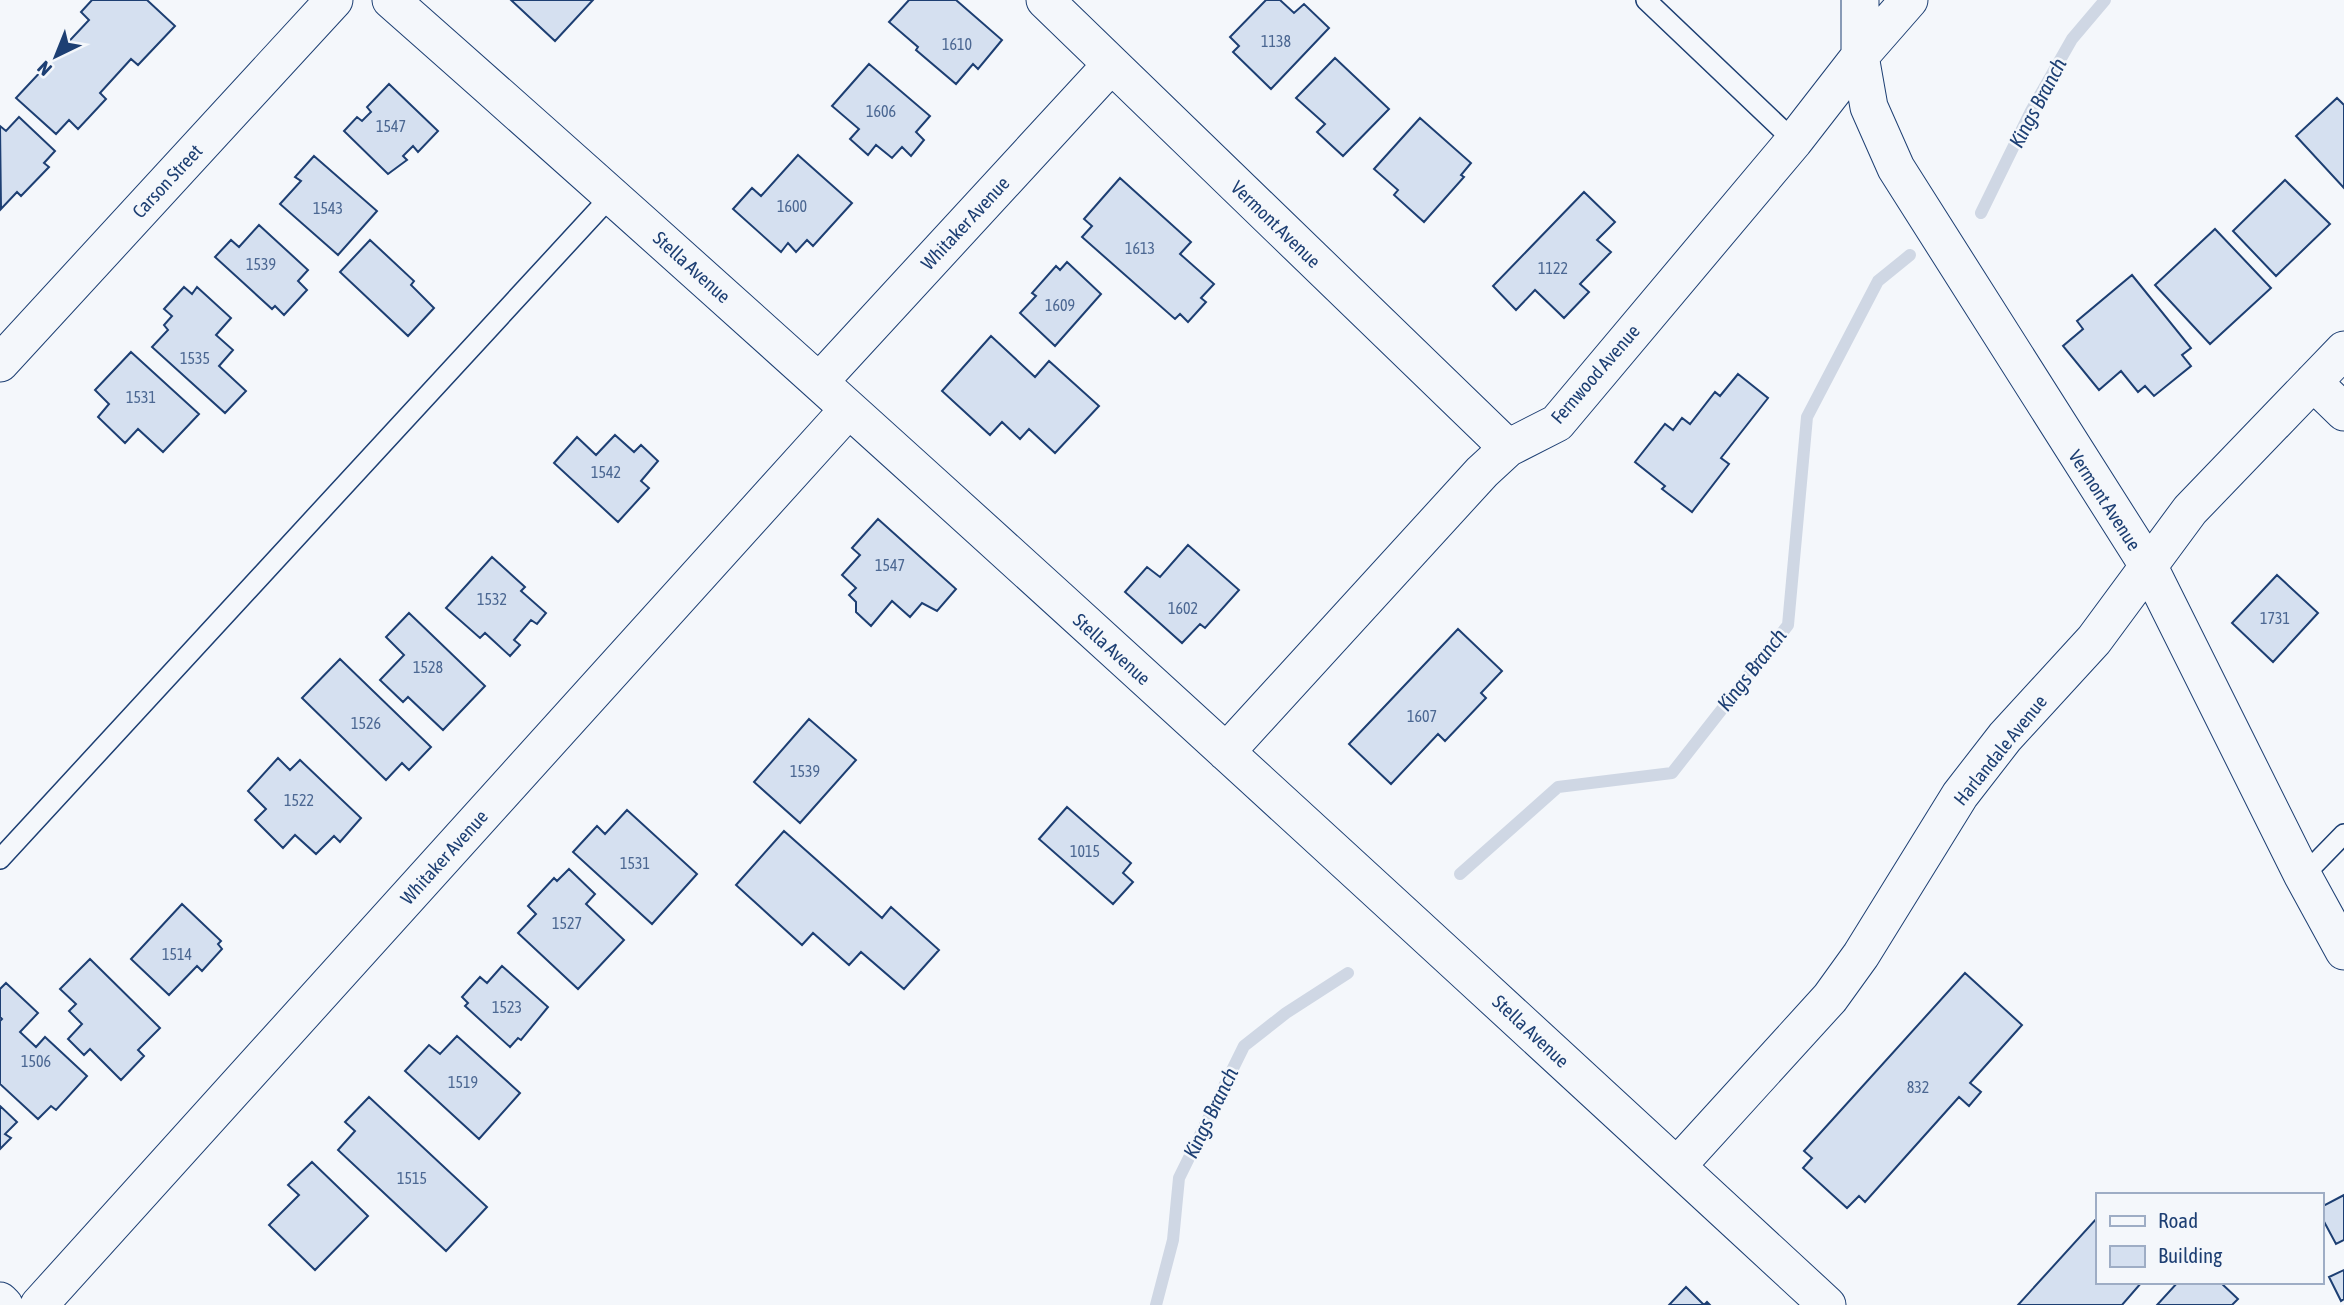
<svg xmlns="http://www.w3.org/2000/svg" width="2344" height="1305" font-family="'Asap Condensed',sans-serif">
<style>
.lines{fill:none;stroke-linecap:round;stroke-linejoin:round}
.stream{stroke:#cfd7e4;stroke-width:12}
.building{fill:#d5e0f0;stroke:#1d3f73;stroke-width:2}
.lane-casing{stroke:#1d3f73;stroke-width:22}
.street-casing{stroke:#1d3f73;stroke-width:39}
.lane{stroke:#f4f7fb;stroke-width:19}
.street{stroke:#f4f7fb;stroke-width:37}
.labels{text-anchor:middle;stroke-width:5;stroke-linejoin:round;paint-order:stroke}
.number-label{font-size:16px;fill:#4b6792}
.street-label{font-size:19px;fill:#1d3f73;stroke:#f4f7fb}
.water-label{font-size:21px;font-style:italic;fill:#1d3f73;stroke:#f4f7fb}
</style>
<rect width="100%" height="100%" fill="#f4f7fb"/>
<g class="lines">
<!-- stream -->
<path class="stream" d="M1981 213 2031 111 2072 39 2105 0
M1460 874 1558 787 1672 773 1788 625 1807 417 1878 281 1910 255
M1156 1305 1173 1240 1179 1178 1244 1046 1286 1013 1348 973"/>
</g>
<!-- building -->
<path class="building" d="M92 0H147L175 26 138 65 131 59 100 93 106 99 78 129 69 120 56 134 16 98 89 20 81 12Z
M511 0H593L555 41Z
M909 0H956L1002 40 978 69 973 64 956 84 916 50 918 47 889 22Z
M1266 0H1280L1294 13 1304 4 1329 28 1271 89 1233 52 1239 46 1230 37Z
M1335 58 1389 109 1343 156 1317 132 1325 124 1296 98Z
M869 64 930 116 916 132 924 140 911 156 902 147 892 158 876 145 868 155 850 139 859 129 832 106Z
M389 84 438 131 418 152 413 146 403 156 407 160 388 174 344 131 357 117 362 121 371 112 367 107Z
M2337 98 2344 105V188L2296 136Z
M19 117 55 151 44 163 49 167 21 196 17 192 1 209 0 126 6 131Z
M1420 118 1471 163 1461 175 1464 177 1424 222 1394 195 1398 190 1374 169Z
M798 155 852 203 813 246 807 240 796 252 788 243 781 252 733 209 752 188 761 196Z
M314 156 377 211 338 255 280 204 301 181 295 177Z
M1120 178 1191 242 1180 254 1214 284 1201 298 1206 302 1188 322 1180 314 1175 319 1082 237 1092 226 1084 219Z
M2285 180 2330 224 2276 276 2233 231Z
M1584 192 1615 222 1597 240 1611 252 1580 284 1589 292 1564 318 1535 290 1516 310 1493 286Z
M259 225 308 270 298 281 307 290 284 315 275 306 272 309 215 257 231 240 239 247Z
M2215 229 2271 288 2210 344 2155 285Z
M370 240 414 281 411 285 434 308 408 336 340 272Z
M1067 262 1101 294 1055 346 1020 313 1036 296 1032 293 1056 266 1060 270Z
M2132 275 2191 348 2182 355 2191 366 2154 396 2145 386 2138 392 2121 371 2099 390 2063 346 2083 329 2077 321Z
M184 287 192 294 197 287 231 318 216 335 233 350 219 366 246 391 225 413 152 347 168 330 164 325 172 316 164 309Z
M991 336 1035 377 1049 361 1099 406 1055 453 1029 429 1020 439 1002 422 990 435 942 391Z
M131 352 199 414 163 452 138 429 125 443 98 417 109 404 95 390Z
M1738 374 1768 398 1721 458 1729 464 1692 512 1662 489 1665 486 1635 462 1665 424 1673 430 1682 418 1690 424 1715 392 1720 396Z
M615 435 634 452 641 445 658 461 641 481 649 488 618 522 554 463 577 437 596 455Z
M878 519 956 589 937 611 922 603 910 617 892 601 871 626 856 612V602L849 595 856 588 842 575 860 555 852 548Z
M1188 545 1239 590 1205 628 1200 624 1182 643 1125 592 1147 567 1160 577Z
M492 557 525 587 521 591 546 613 537 624 531 620 514 640 520 645 510 656 485 633 480 638 446 608Z
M2277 575 2318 613 2273 662 2232 623Z
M409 613 485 686 443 730 408 697 403 702 380 680 404 655 386 637Z
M1458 629 1502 671 1481 693 1486 698 1445 741 1438 734 1391 784 1349 744Z
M340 659 431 747 409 770 402 763 386 780 302 698Z
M809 719 856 760 800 823 754 782Z
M278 758 290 770 300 760 361 818 340 842 334 836 316 854 295 835 283 848 255 820 266 809 248 791Z
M1067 807 1131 863 1123 873 1133 882 1113 904 1039 839Z
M627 810 697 874 652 924 573 852 597 826 605 834Z
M784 831 882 918 891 907 939 950 904 989 861 952 849 965 813 933 802 945 736 885Z
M569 869 595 894 586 904 624 940 578 989 518 933 536 914 528 906 554 878 557 881Z
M182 904 221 941 218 944 222 949 202 971 197 966 169 995 131 959Z
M90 959 160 1028 138 1050 144 1056 121 1080 90 1049 84 1055 68 1039 82 1024 69 1011 76 1004 60 989Z
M502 966 548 1007 521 1040 518 1038 510 1047 465 1006 468 1003 462 997 480 977 487 983Z
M1965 973 2022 1025 1970 1083 1981 1092 1969 1106 1959 1097 1865 1202 1859 1196 1847 1208 1803 1168 1812 1158 1804 1151Z
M6 983 38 1013 20 1032 36 1047 45 1037 87 1076 56 1110 51 1106 38 1119 0 1084V1021L2 1019 0 1017V989Z
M457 1036 520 1093 479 1139 405 1071 429 1045 440 1054Z
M369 1097 487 1207 446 1251 338 1150 355 1131 345 1122Z
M0 1106 17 1122 5 1134 11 1138 0 1149Z
M312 1162 368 1216 315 1270 269 1225 299 1195 288 1185Z
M2344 1195V1240L2336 1244 2321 1216V1207Z
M2097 1218V1282H2142L2122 1305H2018Z
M2344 1270V1299L2341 1301 2329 1277Z
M2178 1282H2220L2238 1299 2232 1305H2157Z
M1686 1287 1704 1305 1707 1302 1710 1305H1669Z"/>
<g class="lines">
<!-- lane casing -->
<g class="lane-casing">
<path id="lane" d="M1646 0 1794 141
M0 859 612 195
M2303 876 2344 834"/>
</g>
<!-- street casing -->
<g class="street-casing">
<path id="street" d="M391 0C876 428 1352 866 1827 1305
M1045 0 1508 448
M1860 0V56L1869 107 1896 168 2149 567 2303 876 2344 951
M0 363 334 0
M819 382 1111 65
M2313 382 2344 412
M1226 752 1482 472 1508 448 1557 423 1794 141 1860 56 1909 0
M1677 1166 1830 998 1861 955 1960 795 2005 737 2094 640 2190 510 2344 350
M0 1301 4 1305
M39 1305 848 410"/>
</g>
<!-- lane -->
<use href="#lane" class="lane"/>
<!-- street -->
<use href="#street" class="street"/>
</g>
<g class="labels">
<!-- number labels -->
<g class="number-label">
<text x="1276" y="47">1138</text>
<text x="957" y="50">1610</text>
<text x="881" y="117">1606</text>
<text x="391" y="132">1547</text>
<text x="792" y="212">1600</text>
<text x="328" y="214">1543</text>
<text x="1140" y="254">1613</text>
<text x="261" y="270">1539</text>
<text x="1553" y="274">1122</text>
<text x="1060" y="311">1609</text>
<text x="195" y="364">1535</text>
<text x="141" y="403">1531</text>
<text x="606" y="478">1542</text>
<text x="890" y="571">1547</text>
<text x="492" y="605">1532</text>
<text x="1183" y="614">1602</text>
<text x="2275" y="624">1731</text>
<text x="428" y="673">1528</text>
<text x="1422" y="722">1607</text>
<text x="366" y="729">1526</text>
<text x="805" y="777">1539</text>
<text x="299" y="806">1522</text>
<text x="1085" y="857">1015</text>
<text x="635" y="869">1531</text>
<text x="567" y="929">1527</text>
<text x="177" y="960">1514</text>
<text x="507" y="1013">1523</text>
<text x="36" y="1067">1506</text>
<text x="463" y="1088">1519</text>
<text x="1918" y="1093">832</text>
<text x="412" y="1184">1515</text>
</g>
<!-- street labels -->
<g class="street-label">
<text transform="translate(167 181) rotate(-47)" y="7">Carson Street</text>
<text transform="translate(965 223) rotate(-47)" y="7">Whitaker Avenue</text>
<text transform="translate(1276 224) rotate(44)" y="7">Vermont Avenue</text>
<text transform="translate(692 267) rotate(42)" y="7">Stella Avenue</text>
<text transform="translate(1595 374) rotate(-49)" y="7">Fernwood Avenue</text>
<text transform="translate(2105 500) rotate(57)" y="7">Vermont Avenue</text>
<text transform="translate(1112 649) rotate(42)" y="7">Stella Avenue</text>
<text transform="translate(2000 750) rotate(-51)" y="7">Harlandale Avenue</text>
<text transform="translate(444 857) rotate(-48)" y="7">Whitaker Avenue</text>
<text transform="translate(1531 1031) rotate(43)" y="7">Stella Avenue</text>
</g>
<!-- water labels -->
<g class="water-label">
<text transform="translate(2038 103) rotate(-62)" y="7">Kings Branch</text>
<text transform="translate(1752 670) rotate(-52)" y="7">Kings Branch</text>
<text transform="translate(1211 1113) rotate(-64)" y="7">Kings Branch</text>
</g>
</g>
<!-- legend -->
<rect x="2096" y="1193" width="228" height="91" fill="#f4f7fb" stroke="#9eadc5" stroke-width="2"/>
<rect x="2110" y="1216" width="35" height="10" fill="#f4f7fb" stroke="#9eadc5" stroke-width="2"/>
<text x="2158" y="1228" font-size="21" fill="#1d3f73">Road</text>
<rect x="2110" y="1246" width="35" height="21" fill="#d5e0f0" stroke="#9eadc5" stroke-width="2"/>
<text x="2158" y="1263" font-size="21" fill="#1d3f73">Building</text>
<!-- north arrow -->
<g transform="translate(56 56) rotate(223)" stroke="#f4f7fb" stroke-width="5" paint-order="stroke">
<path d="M0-5L12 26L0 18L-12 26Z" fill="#1d3f73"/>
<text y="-10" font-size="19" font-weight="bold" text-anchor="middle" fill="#1d3f73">N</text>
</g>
</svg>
